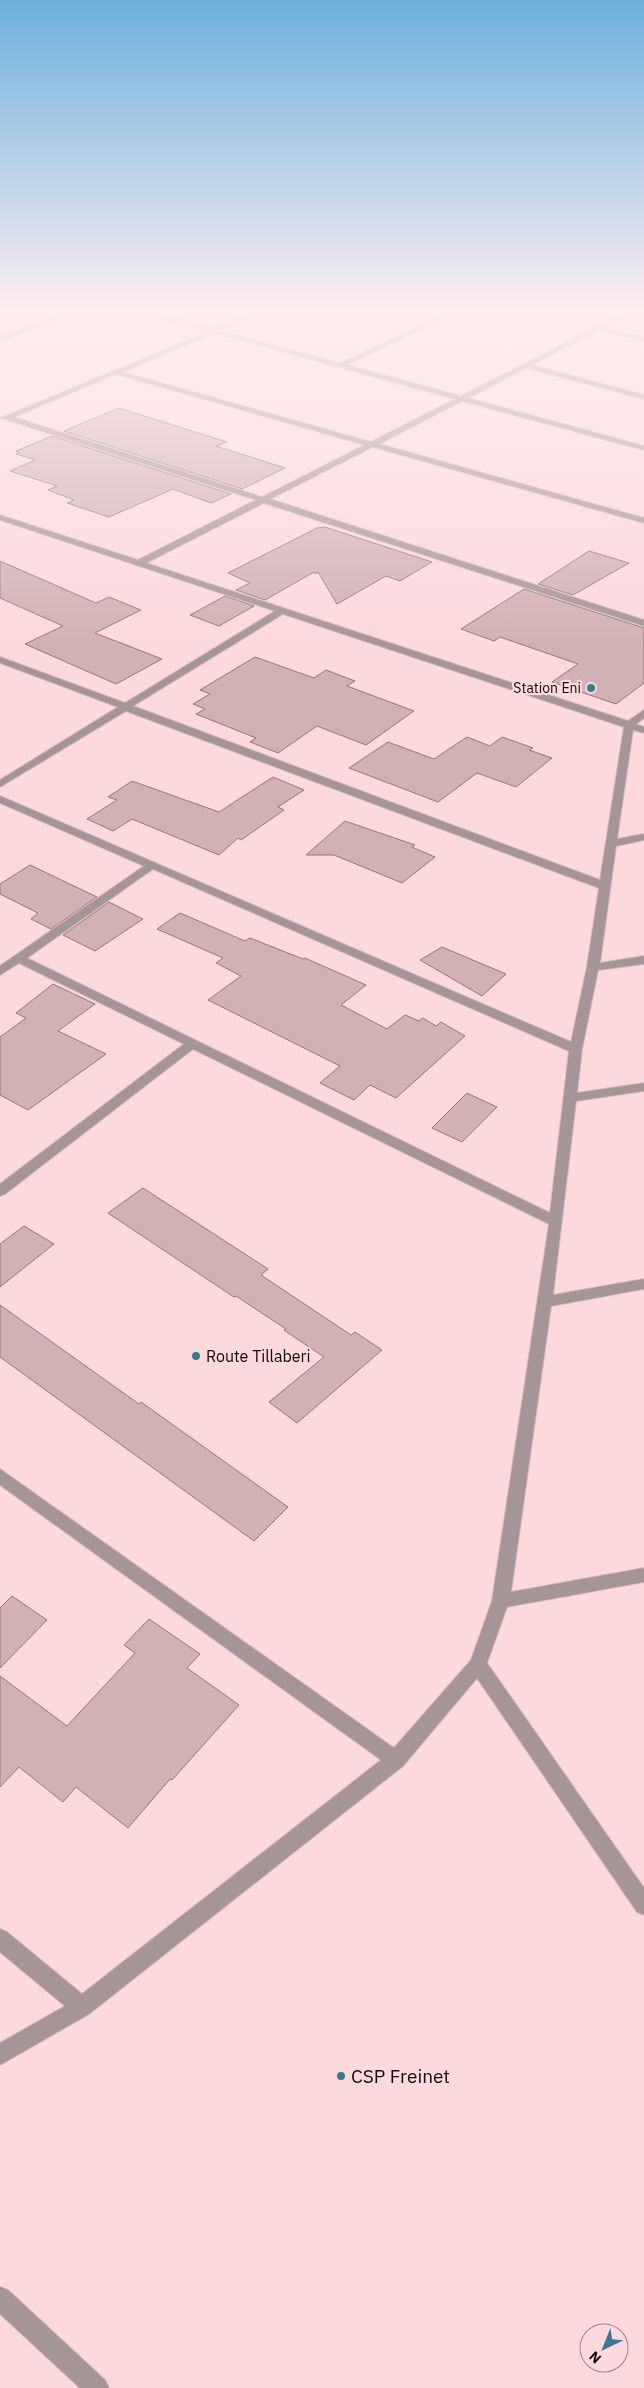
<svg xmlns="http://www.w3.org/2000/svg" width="644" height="2388" font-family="'IBM Plex Sans',sans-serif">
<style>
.building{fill:#d1b1b4;stroke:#957679}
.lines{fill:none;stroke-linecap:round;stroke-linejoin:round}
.minor-casing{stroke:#d7b8bb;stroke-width:2}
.minor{fill:#a49596;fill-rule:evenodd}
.poi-dot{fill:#3b7a8e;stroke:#fcd9dd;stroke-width:2}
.labels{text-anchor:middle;stroke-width:4.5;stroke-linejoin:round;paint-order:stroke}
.far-poi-label{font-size:14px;fill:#13080a;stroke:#fcd9dd;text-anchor:end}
.poi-label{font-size:16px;fill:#13080a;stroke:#fcd9dd;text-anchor:start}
.near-poi-label{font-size:19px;fill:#13080a;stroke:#fcd9dd;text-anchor:start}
</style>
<rect width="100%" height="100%" fill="#fcd9dd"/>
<!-- building -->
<path class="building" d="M119 408 227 442 216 446 285 468 242 489 64 431Z
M52 436 231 494 211 503 173 489 109 517 67 503 74 500 48 490 57 486 10 471 35 460 16 454 19 452 16 451Z
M325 527 432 562 400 581 386 576 337 604 318 572 315 574 314 572 265 600 236 590 250 583 228 573 317 528Z
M589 551 629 563 573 595 538 584Z
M0 561 96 603 109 597 141 610 95 633 162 659 116 684 25 644 63 626 0 598Z
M524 589 644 628V683L616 704 552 682 578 664 500 637 494 641 461 629Z
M225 596 254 606 219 626 190 615Z
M255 657 314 678 326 670 355 681 347 686 414 711 366 745 317 726 278 753 250 742 256 738 196 714 205 709 193 704 210 694 200 690Z
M467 737 490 746 502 737 533 748 529 750 552 758 516 787 477 773 438 802 349 768 388 742 434 759Z
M273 777 304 790 278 807 284 810 241 840 238 838 219 855 132 819 113 831 87 819 117 800 108 797 132 781 219 812Z
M345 821 415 845 412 847 435 857 402 883 334 855H306Z
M30 865 97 897 51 929 31 919 38 913 0 894V884Z
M109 902 143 919 95 951 63 935Z
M180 913 245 941 250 938 303 959 305 958 366 985 341 1005 387 1029 405 1015 419 1021 423 1018 436 1026 441 1022 465 1036 396 1098 370 1085 354 1100 320 1083 340 1066 208 1000 241 976 216 963 223 958 157 929Z
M442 947 506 974 482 996 420 960Z
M53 984 95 1004 58 1031 106 1054 28 1110 0 1095V1037L26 1018 16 1013Z
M467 1093 497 1107 462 1142 432 1128Z
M143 1188 268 1269 261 1275 351 1335 355 1332 382 1350 297 1423 269 1402 324 1357 284 1330 286 1329 236 1296 234 1297 108 1213Z
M24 1226 54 1244 0 1287V1244Z
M0 1305 139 1404 141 1402 288 1507 254 1541 0 1357Z
M12 1596 47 1620 0 1668V1608Z
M149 1619 200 1654 187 1668 239 1705 172 1780 170 1779 128 1828 76 1787 63 1802 19 1767 0 1787V1676L67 1726 135 1653 124 1645Z"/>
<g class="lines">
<!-- minor casing -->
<g class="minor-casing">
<path id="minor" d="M72 310H82L0 341V337Z
M132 310H144L213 329 258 310H268L220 331 340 363 453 310H462L347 365 461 396 629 310H638L606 328 644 337V341L600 330 532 365 644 395V399L526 368 468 398 644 446V450L462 401 379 444 644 518V523L373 447 270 499 644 620V626L264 503 146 563 628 721 644 710V718L636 724 644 727V733L633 730 617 839 644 834V840L616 846 600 963 644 956V964L598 970 582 1049 577 1093 644 1083V1091L576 1101 553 1295 644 1279V1289L551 1306 511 1592 644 1568V1582L507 1607 487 1663 644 1888V1915L637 1912 477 1678 403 1766 89 2014 0 2065V2043L65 2006 0 1952V1929L7 1932 82 1994 381 1760 0 1485V1469L394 1748 471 1660 492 1601 549 1224 193 1049 5 1194 0 1196V1184L184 1044 19 963 0 975V966L144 866 0 803V796L571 1042 587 967 599 888 126 711 0 787V780L118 707 0 663V657L125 703 275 611 0 520V515L138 560 256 500 1 418 207 332ZM214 333 455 399 371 442 123 372ZM116 374 365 445 262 497 14 417ZM283 614 624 727 600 880 133 706ZM153 869 569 1051 550 1213 27 958Z
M0 2287 8 2290 105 2380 109 2388H80L0 2314Z"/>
</g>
<!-- minor -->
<use href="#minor" class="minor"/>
</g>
<!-- sky -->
<linearGradient id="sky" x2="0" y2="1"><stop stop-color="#6cb0db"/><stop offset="0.48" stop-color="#feeef0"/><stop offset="1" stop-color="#feeef0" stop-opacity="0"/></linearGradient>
<rect width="644" height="645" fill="url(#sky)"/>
<!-- markers -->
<g class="poi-dot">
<circle cx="591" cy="688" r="5"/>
<circle cx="196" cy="1356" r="5"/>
<circle cx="341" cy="2076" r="5"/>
</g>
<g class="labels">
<!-- far-poi labels -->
<g class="far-poi-label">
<text x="581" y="693">Station Eni</text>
</g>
<!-- poi labels -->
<g class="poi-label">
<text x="206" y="1362">Route Tillaberi</text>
</g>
<!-- near-poi labels -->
<g class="near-poi-label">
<text x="351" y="2083">CSP Freinet</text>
</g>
</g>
<!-- north arrow -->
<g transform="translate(604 2348) rotate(223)"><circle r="24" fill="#fcd9dd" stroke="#9f8589"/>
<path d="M0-4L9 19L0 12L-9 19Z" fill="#3b7a8e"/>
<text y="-8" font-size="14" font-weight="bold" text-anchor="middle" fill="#13080a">N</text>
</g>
</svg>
